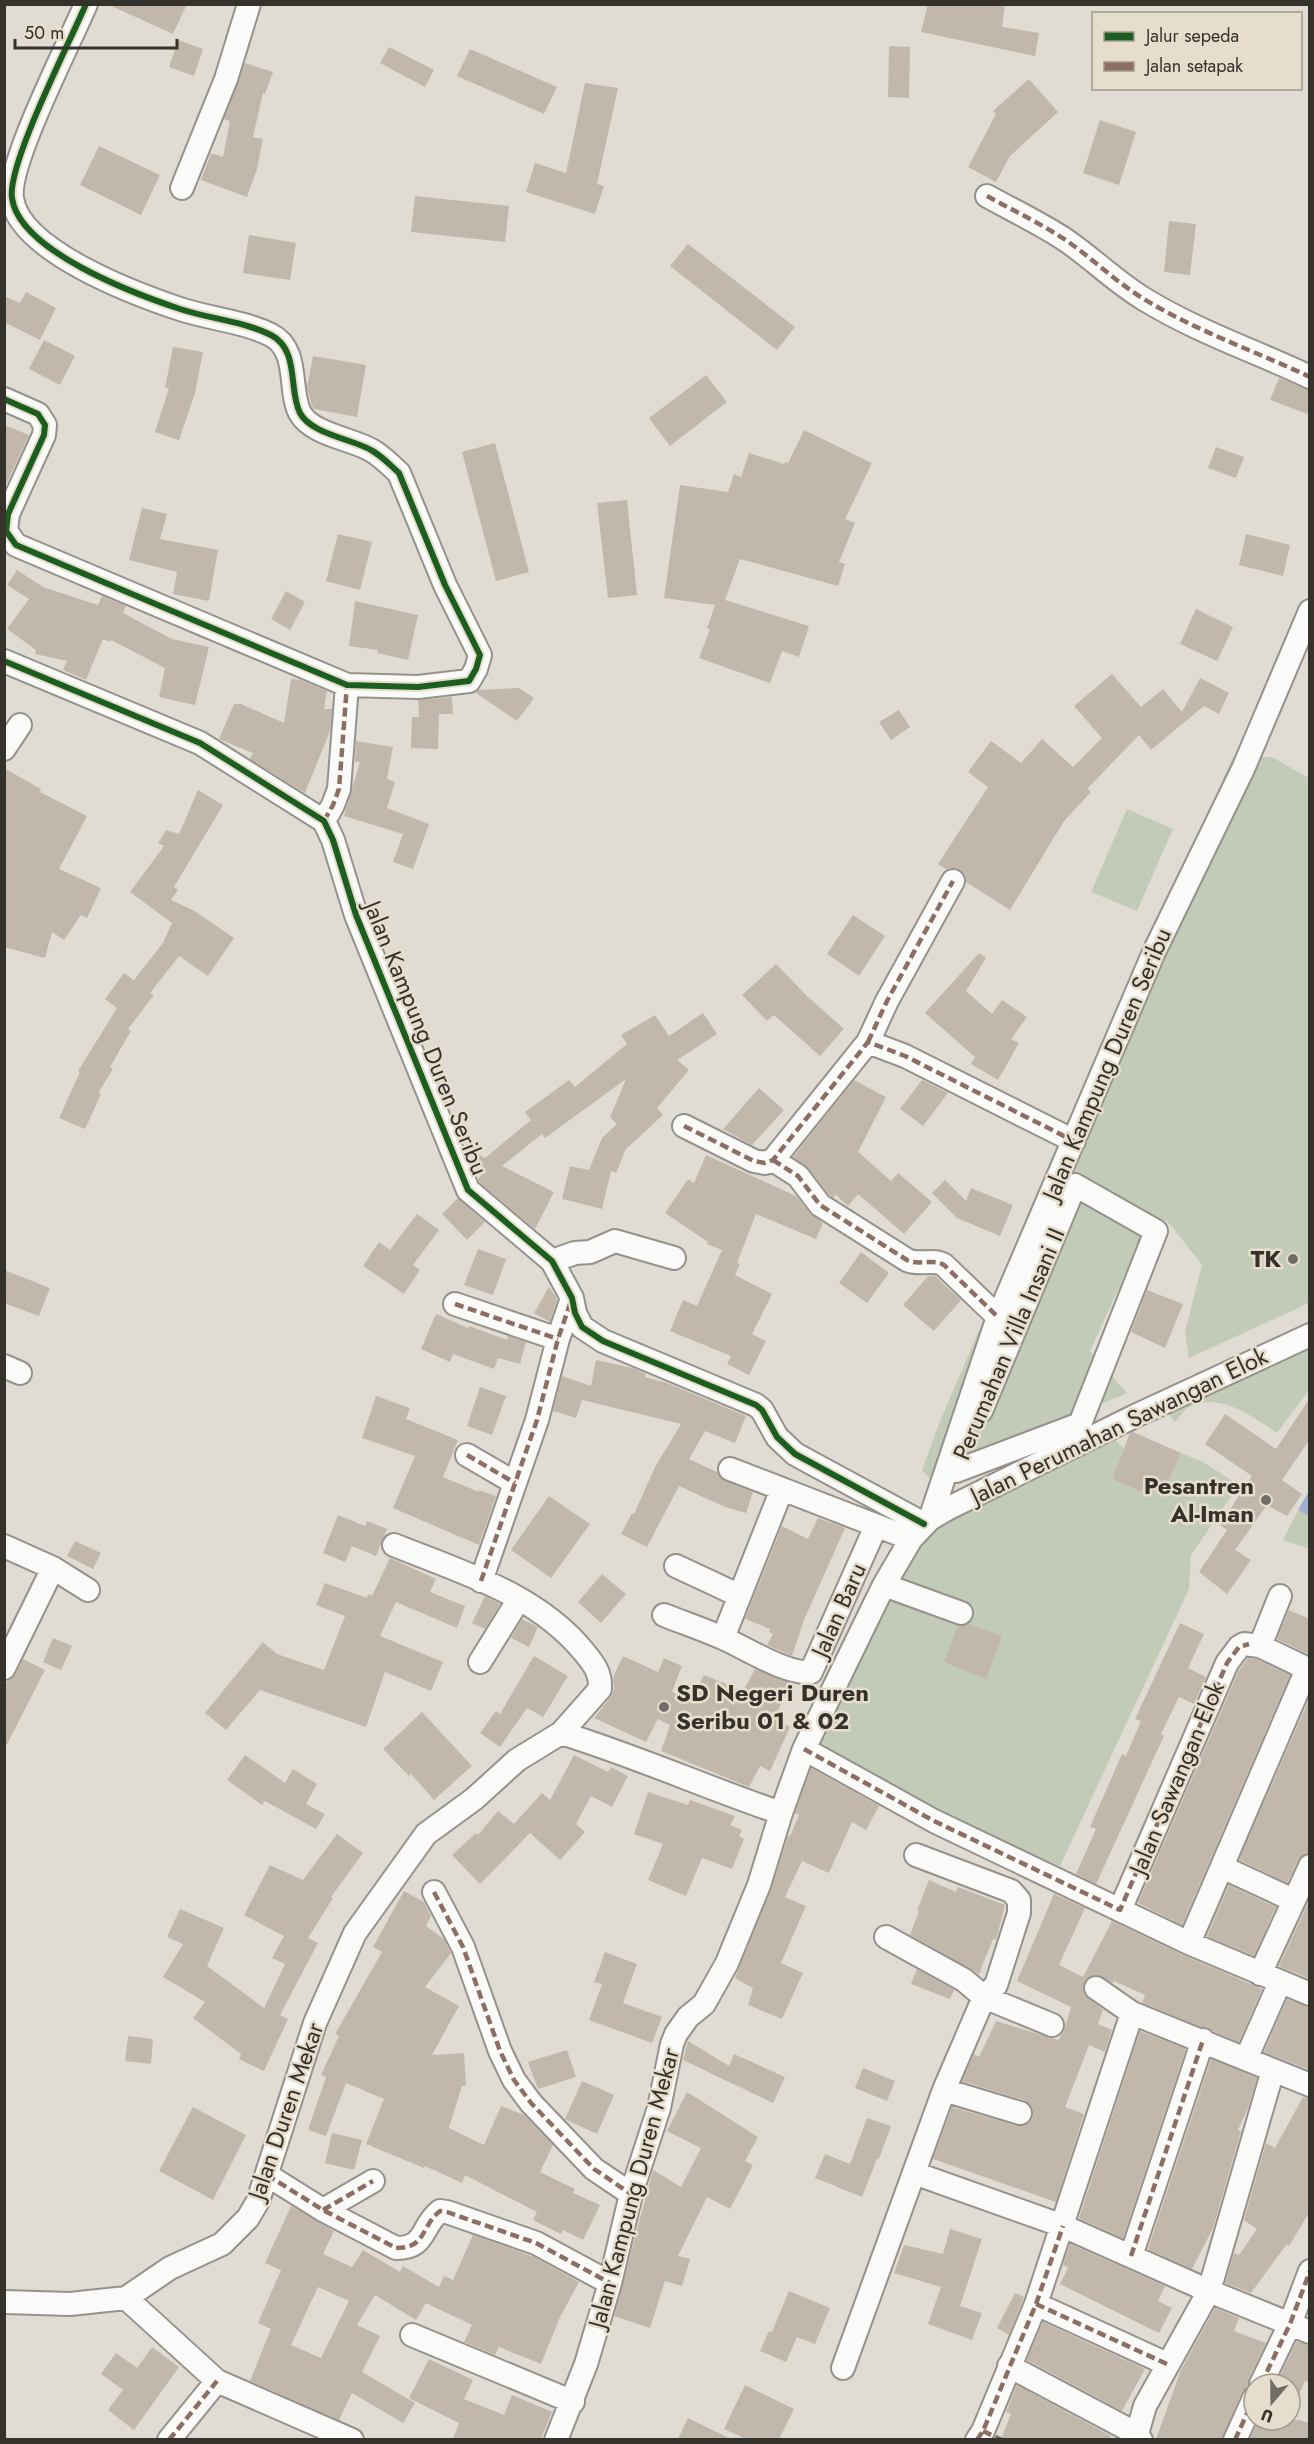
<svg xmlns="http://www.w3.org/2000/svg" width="1314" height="2444" font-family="Jost,sans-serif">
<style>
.green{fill:#c1cbb7}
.water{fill:#a0afcf}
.building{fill:#c1b8ab;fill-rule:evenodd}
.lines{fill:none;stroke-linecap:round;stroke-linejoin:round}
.minor-casing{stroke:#96928b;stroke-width:26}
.minor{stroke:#fafaf8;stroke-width:22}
.quiet{stroke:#8d6e63;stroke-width:4.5;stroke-dasharray:9 4.5;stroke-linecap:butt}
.cycleway-casing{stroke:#e7ddcd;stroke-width:10}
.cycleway{stroke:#1b5e20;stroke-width:6}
.poi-dot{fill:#716d66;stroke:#e7ddcd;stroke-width:2}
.labels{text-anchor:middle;stroke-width:5;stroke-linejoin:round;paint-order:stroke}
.street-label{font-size:24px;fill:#35312b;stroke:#e7ddcd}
.poi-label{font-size:24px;font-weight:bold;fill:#35312b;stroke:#e7ddcd;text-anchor:end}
</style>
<rect width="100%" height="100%" fill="#e1dcd3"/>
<!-- green -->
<path class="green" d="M1233 757H1272L1309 778V1303L1189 1358 1185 1332 1202 1265 1169 1223 1051 1166Z
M1127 809 1173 829 1137 911 1091 892Z
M1043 1182 1146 1229 1090 1351 1127 1393 929 1478 922 1470 940 1421Z
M1309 1321V1390L1277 1433C1253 1417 1218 1390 1188 1408 1183 1410 1179 1418 1175 1422L1159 1401Z
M1101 1426 1124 1449 1112 1479 1141 1492 1148 1478 1166 1486 1181 1453 1203 1462 1239 1485 1191 1555 1189 1589 1060 1866 926 1808 806 1741 908 1514Z
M1298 1510 1309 1516V1549L1283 1540Z"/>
<!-- water -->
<path class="water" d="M1309 1491V1516L1298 1510Z"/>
<!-- building -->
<path class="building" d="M107 4H187L173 34Z
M928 4H1005L1002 27 1039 33 1035 56 921 32Z
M178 40 203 49 194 76 169 67Z
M889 46 910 47 909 98 888 97Z
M389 47 434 70 425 87 380 63Z
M470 49 557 87 544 114 457 76Z
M245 63 273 72 265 94 263 93 253 137 263 139 257 169 247 197 201 180 211 153 223 157 230 121 224 119Z
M1029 79 1058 112 1010 156 996 182 968 167 996 114 993 111Z
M585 83 618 88 597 184 604 186 595 214 526 192 535 163 566 173Z
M1100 120 1136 132 1119 185 1083 173Z
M99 146 160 175 141 215 80 185Z
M415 196 509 206 505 242 411 232Z
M1169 221 1196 224 1190 275 1164 272Z
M249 235 296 243 290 280 243 273Z
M688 244 795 327 777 350 670 266Z
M26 292 56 308 40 340 4 322V296L20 303Z
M44 340 75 356 60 385 29 369Z
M173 347 203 352 195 393 179 440 155 432 169 388H165Z
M313 356 366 365 357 417 314 409 312 406 307 387Z
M706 375 727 402 670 446 649 418Z
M1279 378 1310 390V415L1270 400Z
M4 425 29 435 4 489Z
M804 430 872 463 845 519 855 523 839 562 845 564 838 586 740 559 725 600 809 626 799 657 782 651 770 683 699 658 710 629 707 628 715 605 664 598 680 485 728 492 734 474 741 477 749 453 784 464 785 462 788 463Z
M495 443 529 572 496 581 462 452Z
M1216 447 1244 457 1236 478 1208 468Z
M627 500 637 595 608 598 597 503Z
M142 508 167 514 160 539 218 550 209 601 173 594 177 572 129 560Z
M338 534 372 542 360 590 326 581Z
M1246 534 1290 545 1283 576 1239 565Z
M17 570 43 587 98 605 102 596 126 606 123 613 172 639 209 647 195 705 159 697 165 668 111 640 110 642 103 639 86 680 63 670 67 661 35 654 36 650 7 629 29 599 7 585Z
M286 591 305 602 290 630 271 619Z
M355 601 418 615 408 660 377 653 378 650 349 646Z
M1196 609 1233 627 1217 661 1180 644Z
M1112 674 1141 707 1163 689 1182 712 1200 678 1229 693 1219 714 1204 706 1151 750 1139 735 1087 789 1091 792 1064 821 1010 910 966 882 965 875 960 870 953 868 946 869 938 864 988 787 968 772 991 741 1021 763 1042 739 1073 767 1102 738 1074 706Z
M291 679 301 680 327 691 324 709H332L330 731 305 793 250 759 253 753 219 739 234 704H241L284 723Z
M519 688 534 698 517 721 476 693 478 690Z
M452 697 453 714H439L438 749 411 748 412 717H419L418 700Z
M899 710 910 727 891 740 879 722Z
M356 741 393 747 387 779 395 782 387 808 429 824 413 869 393 862 403 834 344 816 360 762H355Z
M4 768 41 789 40 792 87 816 59 869 101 888 87 918 81 915 64 940 52 932 45 958 4 947Z
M198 790 223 805 174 887 178 890 171 900 193 910 234 938 208 976 179 956 150 993 154 995 128 1029 131 1031 110 1067 113 1069 98 1093 101 1094 85 1129 59 1118 80 1072 78 1071 117 1008 105 999 124 973 134 980 163 943 172 923 130 892 164 846 158 843 166 830 179 834Z
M853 915 885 936 859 976 827 954Z
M979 953 986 958 966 991 992 1014 1002 1000 1027 1017 1011 1039 1019 1043 998 1080 971 1064 975 1057 925 1013Z
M776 964 807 996 844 1029 820 1056 774 1015 767 1021 742 995Z
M703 1013 717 1034 677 1060 689 1070 657 1108 663 1115 626 1149 616 1173 611 1171 602 1209 562 1199 570 1166 589 1170 602 1138 617 1124 610 1117 626 1079 545 1138 542 1134 502 1166 554 1192 535 1229 479 1182 478 1179 484 1172 466 1148 485 1158 531 1120 525 1112 569 1080 575 1087 627 1044 621 1035 655 1015 669 1036Z
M854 1080 886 1097 858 1152 891 1181 898 1173 932 1202 904 1234 858 1194 848 1206 835 1194 834 1198 829 1195 808 1168 793 1157Z
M922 1080 948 1093 923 1126 900 1109Z
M759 1088 784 1110 752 1145 723 1129Z
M706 1155 796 1196 810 1213 823 1223 816 1239 756 1214 737 1263 740 1264 735 1275 772 1294 752 1334 766 1341 749 1375 727 1364 731 1356 670 1331 683 1300 697 1306 722 1250 707 1244 708 1242 665 1213 688 1179 694 1183Z
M945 1180 966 1201 971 1188 1013 1205 1000 1236 957 1218 932 1193Z
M458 1198 485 1222 467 1240 442 1214Z
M417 1214 439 1230 413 1265 420 1270 404 1294 363 1266 379 1242 390 1250Z
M478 1249 506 1259 493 1295 464 1285Z
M861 1252 889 1273 867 1303 839 1283Z
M4 1270 50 1288 39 1316 4 1303Z
M928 1276H935L961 1300 934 1331 903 1305Z
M549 1287 557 1299 550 1322 534 1313Z
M1147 1290 1183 1304 1165 1348 1131 1332Z
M436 1314 468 1328 469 1326 507 1340 508 1336 526 1342 520 1364 498 1358 494 1369 453 1354 450 1362 421 1349Z
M596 1360 633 1368 646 1374 645 1377 667 1383 746 1416 735 1443 705 1431 689 1459 717 1472 725 1481 753 1492 746 1513 725 1507 679 1486 647 1547 621 1534 632 1513 634 1514 655 1467 681 1424 582 1400 576 1418 553 1411 562 1376 591 1386Z
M480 1387 506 1396 492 1435 467 1426Z
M376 1396 410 1408 406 1419 458 1440 443 1477 479 1492V1490L496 1496 479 1545 393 1508 415 1456 362 1438Z
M1310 1398V1439L1282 1480 1302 1494 1287 1516 1267 1505 1235 1550 1251 1560 1227 1594 1199 1572 1227 1530 1220 1525 1252 1476 1205 1444 1225 1414 1276 1449Z
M1133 1432 1181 1453 1166 1486 1148 1478 1141 1492 1112 1479 1130 1433Z
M549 1496 590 1524 551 1578 511 1550Z
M338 1515 365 1526 367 1521 387 1529 376 1556 352 1546 345 1562 323 1553Z
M818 1518 845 1528 804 1620 792 1656 767 1645 773 1634 769 1632 770 1629 745 1619 782 1526 808 1539Z
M75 1541 101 1553 93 1569 67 1556Z
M390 1558 436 1579 430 1592 465 1606 457 1628 396 1602 380 1636 443 1662 431 1691 385 1672 366 1727 260 1690 226 1730 205 1713 263 1642 277 1654 324 1670 345 1616 316 1605 325 1583 367 1598 368 1594 372 1596Z
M602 1574 626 1594 601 1623 578 1602Z
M485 1596 500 1604 485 1629 472 1623Z
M1289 1610 1310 1619V1655L1277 1639Z
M522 1619 538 1627 529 1647 511 1638Z
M1180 1623 1204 1634 1188 1668 1206 1677 1194 1704 1179 1697 1161 1734 1164 1736 1096 1884 1076 1874 1096 1829 1090 1827 1122 1754 1126 1756 1141 1721 1135 1719Z
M969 1624 1002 1636 986 1679 944 1662 958 1626Z
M53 1638 72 1646 61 1670 43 1662Z
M534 1656 568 1676 543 1717 527 1708 500 1747 480 1733 496 1711 500 1714Z
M623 1656 658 1672 664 1658 682 1666 672 1692 691 1701 704 1675 743 1691 755 1669 791 1683 774 1719 790 1727 770 1771 760 1766 749 1787 661 1751 670 1725 658 1719 646 1742 594 1718 611 1697 614 1689 613 1677Z
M1248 1658 1256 1659 1290 1675 1182 1925 1138 1903 1239 1670Z
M23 1659 45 1670 4 1750V1688L8 1680 16 1674Z
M1310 1697V1853L1303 1855 1298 1860 1287 1883 1239 1860Z
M422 1712 472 1766 434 1800 411 1774 409 1776 383 1749Z
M245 1755 285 1783 293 1769 317 1784 306 1804 325 1814 316 1829 265 1801 262 1805 227 1780Z
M574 1755 608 1772 611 1767 628 1776 612 1807 591 1796 576 1824 585 1832 560 1860 530 1833 480 1884 452 1855 476 1833 478 1835 498 1811 514 1824 542 1793 550 1800Z
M811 1768 879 1806 866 1830 852 1822 829 1873 802 1861 785 1897 806 1906 781 1963 803 1973 782 2019 748 2005 753 1988 735 1978 771 1890 788 1836H790L799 1815 795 1813Z
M648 1792 688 1805 690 1800 735 1816 730 1825 742 1830 739 1836 744 1839 732 1869 702 1858 686 1896 648 1880 663 1844 634 1834Z
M337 1834 363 1853 331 1897 333 1898 308 1938 318 1943 280 2015 288 2019 264 2071 239 2059 241 2054 193 2018 205 2002 163 1977 183 1944 167 1937 180 1909 224 1928 207 1966 264 2008 285 1964 272 1958 284 1936 244 1915 270 1865 303 1880Z
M929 1880 956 1892 958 1887 1005 1905 996 1940 993 1939 979 1974 910 1935 919 1911 917 1910Z
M1229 1885 1276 1907 1254 1956 1207 1936Z
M404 1891 424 1902 431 1916 426 1926 444 1939 451 1953 425 1987 459 2006 432 2055 464 2053 466 2086H462L449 2128 484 2145 501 2106 524 2115 553 2145 540 2172 575 2189 573 2193 600 2205 583 2240 563 2230 561 2234 533 2220 537 2212 465 2175 462 2183 425 2166 424 2168 366 2144 384 2099 346 2083 326 2136 308 2130 326 2077 321 2075 339 2036 335 2034 382 1952 373 1947Z
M1054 1894 1085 1908 1059 1965 1083 1977 1112 1921 1183 1955 1262 1989 1239 2042 1142 2003 1145 1995 1114 1981 1113 1983 1097 1975 1085 1980 1083 1986 1084 1994 1103 2010 1098 2024 1112 2030 1105 2052 1089 2045 1065 2107 1084 2114 1056 2202 933 2159 952 2107 1017 2126 1029 2123 1033 2117V2109L1024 2100 962 2081 974 2054 979 2057 996 2021 1058 2040 1064 2031 1071 2007 1017 1981Z
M1310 1899V1979L1279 1966Z
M605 1952 637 1964 623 2003 662 2017 652 2043 589 2020 602 1984 594 1982Z
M917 1969 954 1990 950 1999 911 1984Z
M1287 1999 1310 2007V2070L1264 2052Z
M1140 2031 1186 2049 1123 2238 1079 2218Z
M128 2036 153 2039 151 2064 125 2061Z
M688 2041 729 2066 734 2054 785 2077 773 2103 683 2060Z
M567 2050 576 2077 538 2089 528 2062Z
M1211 2059 1257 2078 1248 2108 1238 2130 1241 2131 1213 2228 1192 2269 1148 2249Z
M863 2068 895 2081 887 2101 855 2088Z
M582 2081 614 2095 597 2134 565 2119Z
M687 2092 758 2137 745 2161 753 2165 730 2209 707 2197 678 2256 690 2259 682 2286 665 2281 650 2328 614 2316 653 2170 681 2187 701 2148 667 2131Z
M1303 2097 1310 2098V2211L1289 2246 1286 2245 1251 2293 1225 2283 1234 2253 1239 2255 1257 2229 1244 2220 1266 2143 1275 2148Z
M193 2107 246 2135 213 2200 159 2171Z
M867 2118 891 2126 879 2159H877L862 2197 815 2178 825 2154 850 2164Z
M332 2133 362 2140 354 2170 325 2163Z
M291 2206 334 2231 323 2254 352 2267 363 2250 400 2272 403 2266 439 2287 444 2276 453 2280 473 2235 534 2257 579 2282 560 2317 541 2364 499 2347 495 2355 464 2342 472 2325 426 2303 416 2320 375 2295 357 2325 380 2336 362 2372 415 2403 403 2423 352 2393 339 2420 250 2381 271 2329 258 2323 281 2270 265 2263ZM318 2287 349 2301 321 2358 291 2345Z
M950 2229 982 2239 960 2306 982 2313 972 2340 928 2324 941 2287 894 2273 904 2245 943 2254Z
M1070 2244 1165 2286 1158 2301 1172 2308 1159 2333 1060 2284 1068 2268 1063 2265Z
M789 2291 830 2308 815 2344 797 2337 786 2362 760 2351 769 2331 772 2332Z
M1015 2293 1024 2297 1009 2335 997 2328Z
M1215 2308 1239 2318 1234 2331 1266 2343 1249 2378 1248 2386 1242 2392 1222 2439H1156L1181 2370Z
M1043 2322 1145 2369 1122 2411 1027 2360Z
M1297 2341 1310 2345V2383L1305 2381 1290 2416V2384H1276Z
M152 2347 179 2367 134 2430 108 2410 123 2390 101 2374 116 2353 137 2368Z
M429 2359 473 2380 464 2399 504 2415 512 2395 552 2412 541 2439H453L459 2423 409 2398Z
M745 2385 794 2409 779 2439H746L724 2429Z
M1017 2385 1111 2436 1109 2439H1001L1011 2414 1006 2412Z
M688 2418 731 2439H678Z
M1281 2420H1299L1310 2423V2439H1250L1258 2422 1278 2430Z"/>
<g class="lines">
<!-- minor casing -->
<g class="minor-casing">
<path id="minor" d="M182 188 226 79 249 4
M987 196C1014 211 1042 224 1067 241 1093 259 1116 282 1144 299 1196 331 1255 351 1310 377
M4 399 38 414 45 425 44 435 8 514 6 531 16 545 347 685 418 687 469 681 476 669 480 655 445 585 399 473C390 465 382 456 371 450 352 439 311 434 300 413 288 390 300 350 271 335 243 321 210 319 180 309 135 294 19 251 12 198 7 164 70 42 86 4
M4 661 200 743 324 821 333 840 356 915 468 1190 552 1261 572 1298 575 1313 582 1327 603 1341 756 1405 762 1410 777 1437 795 1454 924 1524
M4 749 20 725
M324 821 333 805 339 789 347 685
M868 1042 887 1001 953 881
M684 1126 754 1161 765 1163 773 1160 868 1042 905 1056 1074 1141
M773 1160 798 1176 820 1205 907 1260C919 1266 933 1258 944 1265L998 1317
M552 1261 575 1253 590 1252 615 1241 674 1258
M455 1304 558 1339
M4 1366 20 1373
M467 1455 515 1483
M730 1469 782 1489
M956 1471 1080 1424 1156 1231 1075 1185 981 1411
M930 1519 998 1317 1154 952 1243 769 1310 611
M4 1546 53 1568 88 1590
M676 1566 738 1595
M481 1581 537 1420 558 1339 572 1298
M884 1585 961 1613
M664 1615C684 1623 705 1630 725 1639 747 1649 788 1675 811 1672L876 1526
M723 1638 782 1489 911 1539
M1260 1646 1280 1596
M480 1662 519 1599
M4 1668 53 1568
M561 1733C636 1756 707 1788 781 1813L804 1749 884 1585 911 1539 930 1519 947 1509 1135 1416 1310 1335
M804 1749 934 1821 1189 1943 1310 1994
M916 1855 1011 1891 1019 1900V1913L996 1985 984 1997 1052 2025
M1222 1867 1293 1900
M434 1892 463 1947 500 2051 514 2080 531 2103 594 2169 631 2194
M1120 1910 1227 1663 1239 1647 1244 1644 1260 1646 1310 1670
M1189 1943 1307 1669
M1260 1974 1310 1866
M1096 1988 1132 2013 1310 2085
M1246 2059 1280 1982
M944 2090 1020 2113
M914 2173 1063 2226 1209 2291 1310 2332
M267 2175 323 2210 396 2248C427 2248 420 2227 440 2211L447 2212 536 2243 610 2283
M323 2210 373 2181
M1131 2256 1203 2040
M126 2298 217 2381 352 2440
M4 2302 70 2304 126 2298 170 2268 222 2244 248 2218 258 2201 315 2023 355 1933 426 1834 474 1799 517 1760 561 1733 600 1689C601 1673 594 1664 584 1652 537 1594 461 1572 394 1545
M1036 2304 1167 2364
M412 2335 573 2402
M1009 2366 1137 2434
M843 2368 944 2090 984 1997 964 1980 886 1937
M1261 2384 1290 2324 1310 2271
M169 2440 217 2381
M556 2440 586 2364 610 2283 631 2194 659 2108 672 2044 676 2034 688 2017 704 2004 727 1963 759 1885 781 1813
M977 2440 983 2431 1036 2304 1132 2013
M1141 2440 1137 2434 1145 2406 1209 2291 1273 2070
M1235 2440 1254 2398"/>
</g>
<!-- minor -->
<use href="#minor" class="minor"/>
<!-- quiet -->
<path class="quiet" d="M987 196C1014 211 1042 224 1067 241 1093 259 1116 282 1144 299 1196 331 1255 351 1310 377
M324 821 333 805 339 789 347 685
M868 1042 887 1001 953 881
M684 1126 754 1161 765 1163 773 1160 868 1042 905 1056 1074 1141
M773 1160 798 1176 820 1205 907 1260C919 1266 933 1258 944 1265L998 1317
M455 1304 558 1339
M467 1455 515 1483
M481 1581 537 1420 558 1339 571 1301
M804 1749 934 1821 1120 1910 1227 1663 1239 1647 1249 1644
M434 1892 463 1947 500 2051 514 2080 531 2103 594 2169 631 2194
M267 2175 323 2210 396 2248C427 2248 420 2227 440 2211L447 2212 536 2243 610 2283
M323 2210 373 2181
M1131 2256 1203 2040
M1036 2304 1167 2364
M1261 2384 1290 2324 1310 2271
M983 2431 1002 2440
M169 2440 217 2381
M977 2440 983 2431 1036 2304 1063 2226
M1235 2440 1254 2398"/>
<!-- cycleway casing -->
<g class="cycleway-casing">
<path id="cycleway" d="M4 399 38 414 45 425 44 435 8 514 6 531 16 545 347 685 418 687 469 681 476 669 480 655 445 585 399 473C390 465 382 456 371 450 352 439 311 434 300 413 288 390 300 350 271 335 243 321 210 319 180 309 135 294 19 251 12 198 7 164 70 42 86 4
M4 661 200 743 324 821 333 840 356 915 468 1190 552 1261 572 1298 575 1313 582 1327 603 1341 756 1405 762 1410 777 1437 795 1454 924 1524"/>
</g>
<!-- cycleway -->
<use href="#cycleway" class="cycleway"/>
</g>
<!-- markers -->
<g class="poi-dot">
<circle cx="1293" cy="1259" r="6"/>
<circle cx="1266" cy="1500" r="6"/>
<circle cx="664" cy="1707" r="6"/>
</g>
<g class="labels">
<!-- street labels -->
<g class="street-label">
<text transform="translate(426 1038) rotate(68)" y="8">Jalan Kampung Duren Seribu</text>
<text transform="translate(1107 1064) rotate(-67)" y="8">Jalan Kampung Duren Seribu</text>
<text transform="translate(1009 1344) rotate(-67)" y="8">Perumahan Villa Insani II</text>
<text transform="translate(1119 1426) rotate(-26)" y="8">Jalan Perumahan Sawangan Elok</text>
<text transform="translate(839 1610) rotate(-66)" y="8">Jalan Baru</text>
<text transform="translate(1177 1778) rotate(-67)" y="8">Jalan Sawangan Elok</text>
<text transform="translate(286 2111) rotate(-71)" y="8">Jalan Duren Mekar</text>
<text transform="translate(634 2188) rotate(-75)" y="8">Jalan Kampung Duren Mekar</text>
</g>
<!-- poi labels -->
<g class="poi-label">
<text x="1281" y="1267">TK</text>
<text x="1254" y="1494">Pesantren<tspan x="1254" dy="28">Al-Iman</tspan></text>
<text x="676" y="1701" text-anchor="start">SD Negeri Duren<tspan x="676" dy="28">Seribu 01 &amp; 02</tspan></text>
</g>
</g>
<!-- border -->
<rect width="1314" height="2444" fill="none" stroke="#35312b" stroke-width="12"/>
<!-- legend -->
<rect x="1092" y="12" width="210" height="78" fill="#e7ddcd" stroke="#a0988c" stroke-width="1.5"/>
<rect x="1104" y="32" width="30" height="9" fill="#1b5e20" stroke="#a0988c" stroke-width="1.5"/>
<text x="1146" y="42" font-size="18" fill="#35312b">Jalur sepeda</text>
<rect x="1104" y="62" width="30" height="9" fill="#8d6e63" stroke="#a0988c" stroke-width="1.5"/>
<text x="1146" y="72" font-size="18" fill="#35312b">Jalan setapak</text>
<!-- north arrow -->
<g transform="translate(1272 2402) rotate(200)"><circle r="28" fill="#e7ddcd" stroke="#a0988c" stroke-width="1.5"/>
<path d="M0-4.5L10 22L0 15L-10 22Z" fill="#716d66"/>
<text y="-9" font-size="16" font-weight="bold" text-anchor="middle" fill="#35312b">U</text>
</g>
<!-- scale -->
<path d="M15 39v9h162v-9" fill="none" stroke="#35312b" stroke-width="3"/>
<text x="24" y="39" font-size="18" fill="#35312b" stroke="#e7ddcd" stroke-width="4.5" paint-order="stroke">50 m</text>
</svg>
